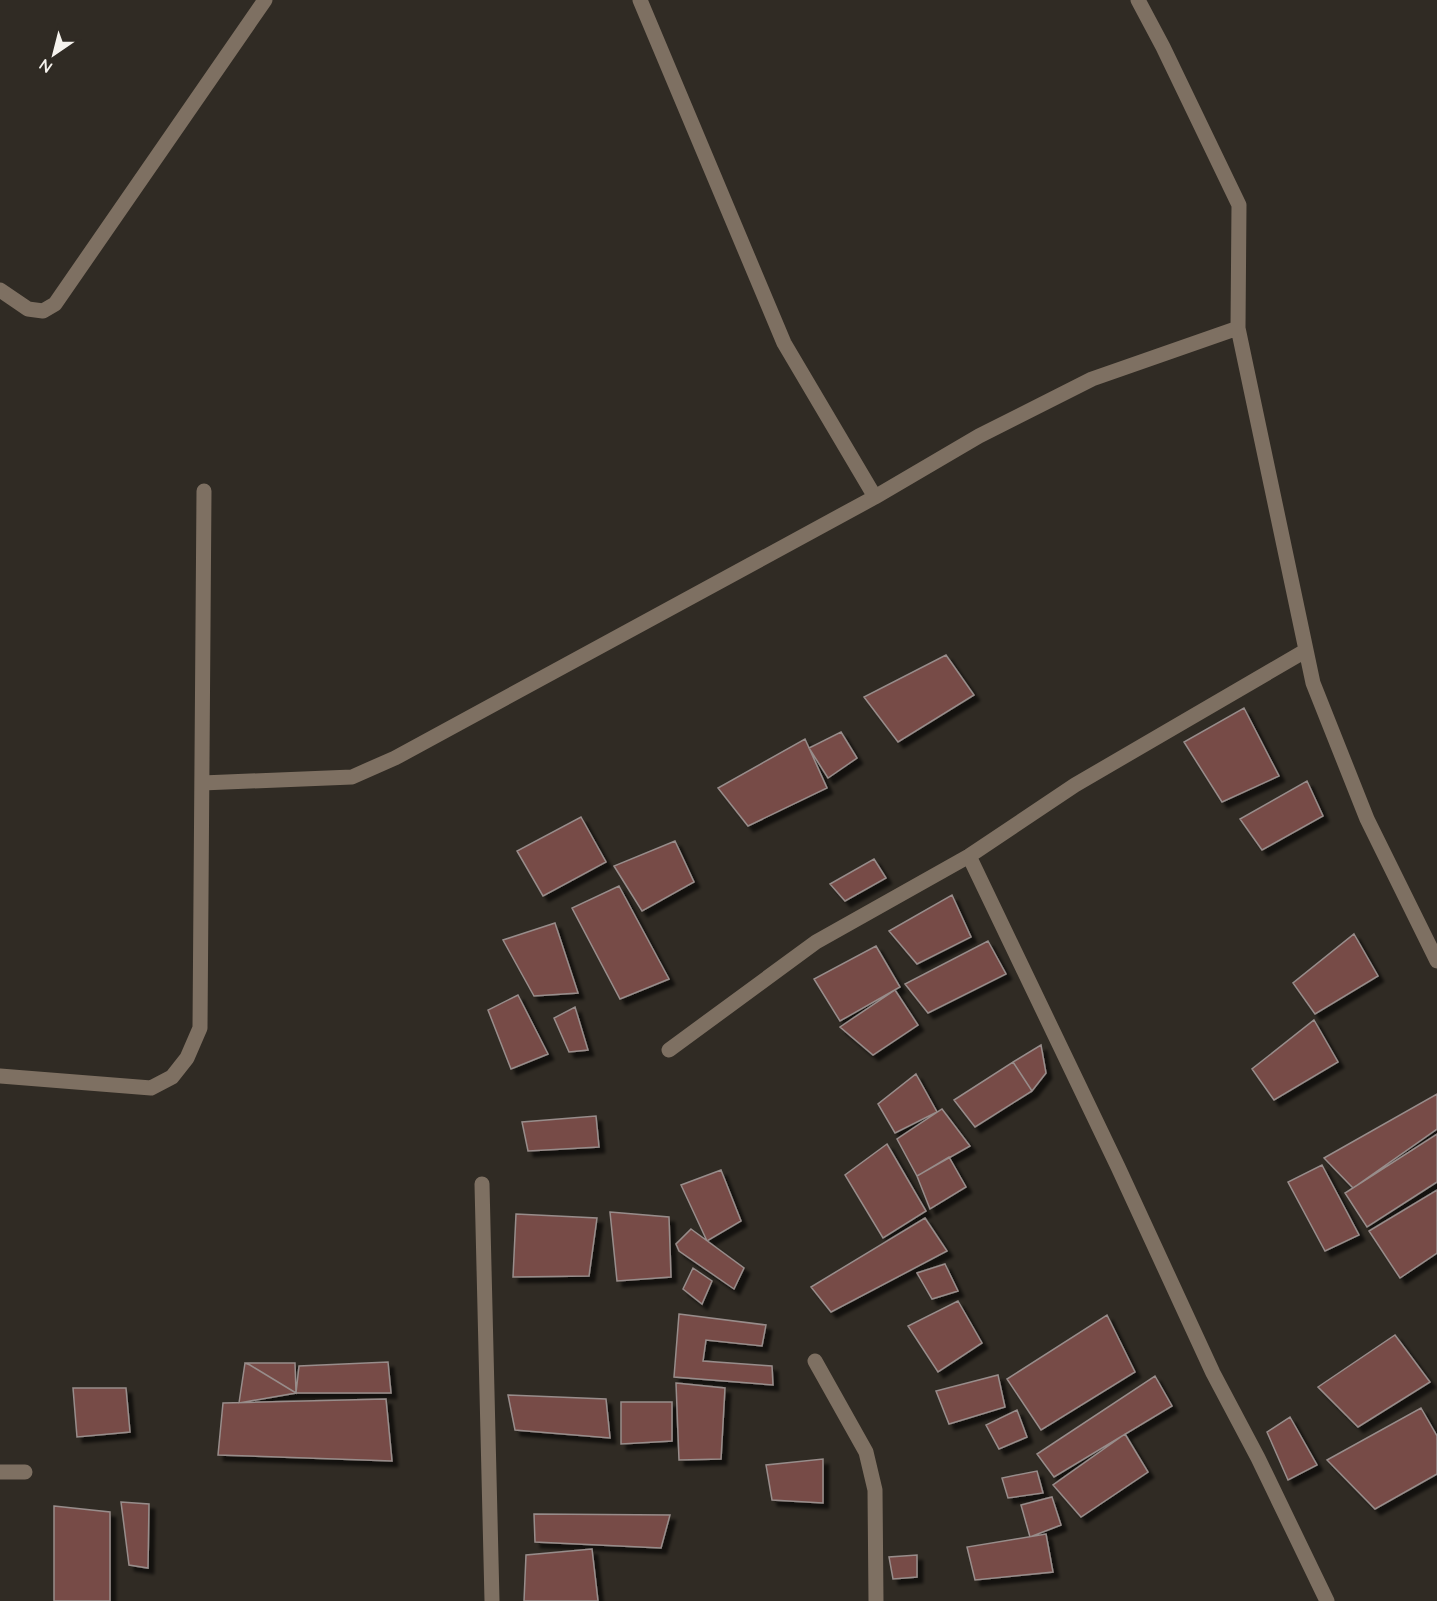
<svg xmlns="http://www.w3.org/2000/svg" width="1437" height="1601" font-family="Quicksand,sans-serif">
<style>
.building{fill:#774b47;stroke:#988d8b;stroke-width:1.5;filter:url(#shadow)}
.lines{fill:none;stroke-linecap:round;stroke-linejoin:round}
.minor{stroke:#7e7062;stroke-width:15}
</style>
<defs>
<filter id="shadow"><feDropShadow dx="5.5" dy="5.5" stdDeviation="1.5" flood-color="#0009"/></filter>
</defs>
<rect width="100%" height="100%" fill="#302b24"/>
<!-- building -->
<path class="building" d="M946 655 974 695 898 742 864 697Z
M1244 708 1279 776 1222 802 1184 742Z
M841 732 857 758 828 778 809 748Z
M805 739 827 788 748 826 718 788Z
M1307 781 1323 816 1262 850 1240 819Z
M581 817 606 862 543 896 517 851Z
M675 841 694 882 642 911 614 866Z
M874 859 886 878 845 901 830 884Z
M619 886 669 979 620 999 572 908Z
M952 895 971 937 917 964 889 931Z
M555 923 578 993 534 996 503 940Z
M1354 934 1378 976 1315 1014 1293 983Z
M988 941 1006 974 928 1013 905 984Z
M876 946 900 987 840 1021 814 979Z
M895 990 918 1025 873 1055 840 1027Z
M518 995 548 1054 511 1069 488 1010Z
M575 1007 588 1050 569 1052 554 1018Z
M1314 1020 1338 1062 1274 1100 1252 1069Z
M1041 1045 1046 1073 1032 1091 1013 1062Z
M1013 1062 1032 1091 975 1127 954 1100Z
M916 1074 937 1112 895 1133 878 1104Z
M1437 1094V1129L1353 1188 1324 1158Z
M942 1109 970 1146 917 1176 897 1139Z
M596 1116 599 1147 528 1151 522 1122Z
M1437 1134V1182L1367 1227 1345 1193Z
M887 1144 926 1211 883 1238 845 1175Z
M949 1157 966 1187 930 1209 917 1176Z
M1322 1165 1359 1235 1325 1251 1288 1182Z
M721 1170 741 1221 707 1241 681 1185Z
M1437 1190V1253L1400 1278 1369 1231Z
M610 1212 669 1217 671 1277 617 1281Z
M516 1214 597 1218 589 1276 513 1277Z
M925 1218 947 1251 831 1312 811 1287Z
M691 1229 744 1268 734 1289 679 1251 676 1244Z
M945 1264 958 1291 932 1299 917 1273Z
M693 1268 712 1281 702 1304 683 1289Z
M958 1301 982 1343 938 1372 908 1326Z
M679 1314 766 1325 762 1346 706 1340 703 1361 772 1366 773 1385 674 1377Z
M1107 1315 1135 1372 1041 1430 1007 1379Z
M1395 1335 1430 1382 1358 1427 1318 1387Z
M388 1362 391 1393H296L299 1366Z
M245 1363 250 1365 296 1393 239 1403Z
M245 1363H295L296 1393 250 1365Z
M998 1375 1005 1407 949 1424 936 1391Z
M1155 1376 1172 1406 1054 1477 1037 1454Z
M676 1383 725 1388 721 1459 679 1460Z
M73 1388H126L130 1432 77 1437Z
M508 1395 606 1399 610 1438 515 1430Z
M386 1399 392 1461 218 1455 223 1403Z
M621 1402H672V1441L621 1444Z
M1421 1408 1437 1436V1474L1375 1509 1327 1460Z
M1017 1410 1027 1437 999 1449 986 1425Z
M1290 1417 1317 1465 1288 1480 1267 1432Z
M1125 1434 1148 1472 1081 1517 1053 1485Z
M823 1459V1503L772 1500 766 1465Z
M1037 1471 1043 1493 1008 1498 1002 1478Z
M1052 1497 1061 1525 1030 1537 1021 1505Z
M121 1502 149 1504 148 1568 129 1565Z
M54 1506 110 1512V1601H54Z
M534 1514 670 1515 661 1548 535 1542Z
M1046 1534 1053 1572 975 1580 967 1547Z
M592 1549 598 1601H524L526 1555Z
M917 1555V1577L893 1579 889 1557Z"/>
<g class="lines">
<!-- minor -->
<path class="minor" d="M640 0 784 343 875 497
M0 290 28 309 43 311 55 304 265 0
M1238 328 1313 683 1367 819 1437 961
M202 783 352 777 395 758 875 497 979 436 1092 379 1238 328 1239 205 1163 47 1138 0
M969 856 1118 1167 1213 1373 1258 1458 1327 1601
M669 1050 816 942 969 856 1075 785 1305 651
M0 1076 151 1088 172 1077 187 1058 200 1028 204 491
M482 1184 492 1601
M815 1361 866 1452 875 1490 876 1601
M0 1472H25"/>
</g>
<!-- north arrow -->
<g transform="translate(54 54) rotate(215)" stroke="#302b24" stroke-width="4.5" paint-order="stroke">
<path d="M0-4.5L10 22L0 15L-10 22Z" fill="#f6f3ee"/>
<text y="-9" font-size="16" font-weight="bold" text-anchor="middle" fill="#f6f3ee">N</text>
</g>
</svg>
